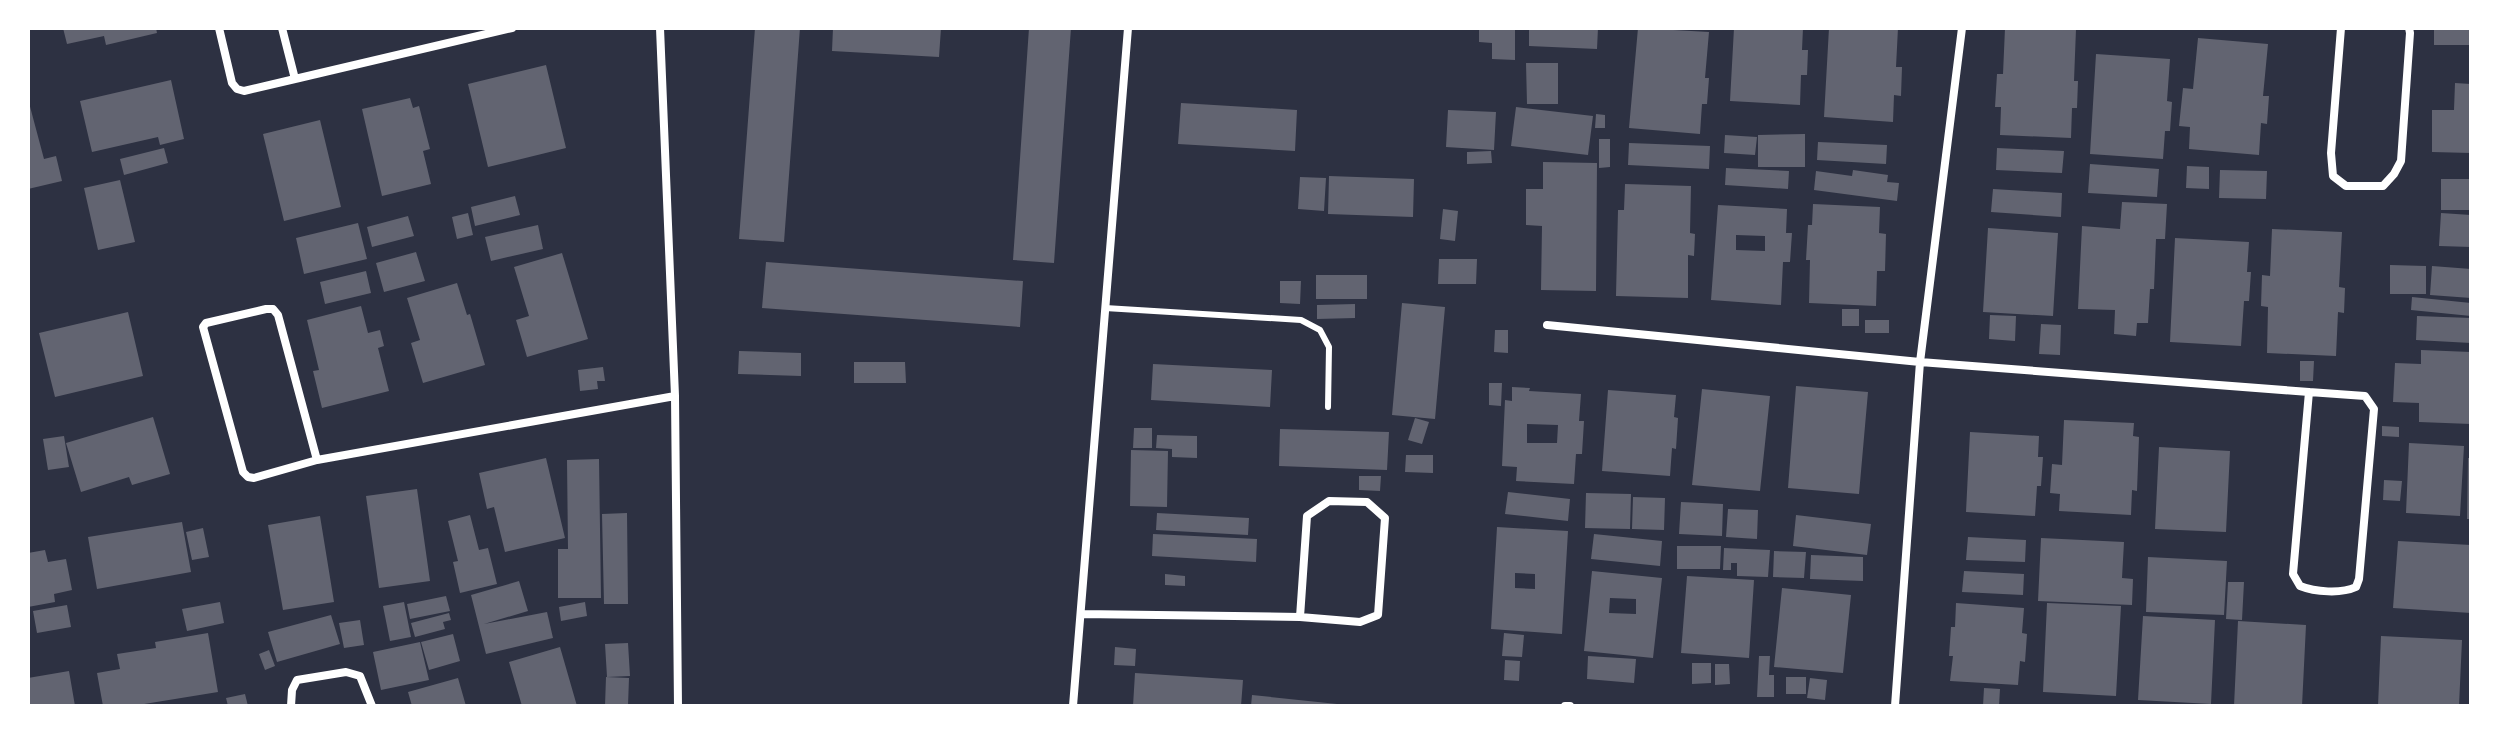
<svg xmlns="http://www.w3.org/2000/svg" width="2499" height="734" font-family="Cabin,sans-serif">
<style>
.building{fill:#626471;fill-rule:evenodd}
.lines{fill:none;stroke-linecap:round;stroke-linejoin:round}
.service{stroke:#fff;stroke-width:6}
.minor{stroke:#fff;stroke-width:8}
</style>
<rect width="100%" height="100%" fill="#2d3142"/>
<!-- building -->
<path class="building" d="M63 28H156L157 33 106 45 104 36 67 44Z
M755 28H800L784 242 739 239Z
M833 28H941L939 57 832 51Z
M1029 28H1071L1054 263 1013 260Z
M1479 28H1515V60L1492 59V43L1479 42Z
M1529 28H1598L1597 49 1529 46Z
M1638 28 1709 32 1705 78H1709L1707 104H1702L1700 134 1629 128Z
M1734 28H1803L1802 50H1808L1807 75H1801L1800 105 1730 101Z
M1829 28H1898L1896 67H1902L1901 96 1894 95 1893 122 1824 117Z
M2005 28 2076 29 2074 81H2078L2077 108H2072L2071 138 2000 135 2001 107H1995L1997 74H2003Z
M2434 28H2471V45H2434Z
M2198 38 2268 44 2263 96H2269L2267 124 2261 123 2259 155 2189 149 2190 127 2179 126 2183 88 2193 89Z
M2096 54 2170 59 2167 101 2172 102 2170 131H2165L2163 159 2090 154Z
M1526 63H1558V104H1527Z
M546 65 566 148 488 167 468 84Z
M171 80 184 139 160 145 158 137 92 152 80 101Z
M2455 83 2471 84V153L2432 152V110H2454Z
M410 98 413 108 419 106 430 149 423 151 431 184 382 196 362 109Z
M28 99 44 159 56 156 62 181 28 189Z
M1181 103 1297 110 1295 151 1178 144Z
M1516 107 1593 116 1588 155 1511 146Z
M1448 110 1496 112 1494 150 1446 147Z
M1596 114 1605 115V128H1595Z
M320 120 341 207 284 221 263 134Z
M1805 134V167H1758V135Z
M1725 135 1757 137 1755 155 1724 153Z
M1599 139H1610V167L1599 168Z
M1818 142 1887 145 1886 164 1817 160Z
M1629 143 1710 146 1709 169 1628 165Z
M164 148 168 163 124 175 120 159Z
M1997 148 2064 151 2062 173 1996 170Z
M1491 151 1492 163 1467 164V152Z
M1543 162 1597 163 1596 291 1541 290 1542 226 1526 225V189H1543Z
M2090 164 2159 169 2157 197 2088 193Z
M2187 166 2209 167V189L2186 188Z
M1726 168 1789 171 1788 189 1725 185Z
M1853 170 1888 175 1887 182 1899 183 1897 201 1814 190 1816 171 1852 176Z
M2220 170 2267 171 2266 199 2219 198Z
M1329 176 1414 179 1413 217 1328 214Z
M1300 177 1326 178 1324 211 1298 209Z
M2441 179H2471V210H2441Z
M120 180 135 242 98 250 84 188Z
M1625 184 1691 186 1690 233 1695 234 1694 256 1688 255V298L1616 296 1618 210H1624Z
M1993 189 2062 193 2061 217 1991 212Z
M515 196 520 215 475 226 471 207Z
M2122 202 2167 204 2165 239H2156L2154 289H2150L2148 323H2137L2136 336 2114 334 2115 310 2078 309 2082 226 2120 229Z
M1813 204 1880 207 1879 233 1886 234 1885 271H1877L1876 306 1809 303 1810 260H1806L1808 225H1812Z
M1718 205 1787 209 1786 233H1792L1790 262H1783L1781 305 1711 300ZM1736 235 1765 236V251L1736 250Z
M1443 209 1458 211 1455 241 1440 239Z
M468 213 473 235 457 239 452 217Z
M2441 213 2471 215V247L2439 246Z
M408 216 414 236 372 247 367 227Z
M358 223 367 259 304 274 296 238Z
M538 225 543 249 491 261 485 237Z
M1988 228 2058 233 2053 316 1983 312Z
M2272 229 2342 232 2339 287 2345 288 2344 313 2338 312 2336 356 2267 353 2268 307 2261 306 2262 275 2270 276Z
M2175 238 2249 242 2247 272H2251L2249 301H2244L2241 346 2170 342Z
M416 252 425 281 384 292 376 263Z
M562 253 588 339 527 357 516 320 529 316 514 267Z
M1439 259H1477L1476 284H1438Z
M766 262 1023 281 1020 327 762 308Z
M2390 265 2426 266V294H2390Z
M2432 266 2471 269V298L2430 295Z
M366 271 371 293 325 304 320 282Z
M1316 275H1367V299H1316Z
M1280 281H1301L1300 304 1280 303Z
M457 283 467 315 470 314 485 365 423 383 411 343 420 340 407 298Z
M2412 297 2471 303V316L2411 310Z
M1402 303 1445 307 1435 419 1392 415Z
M1355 304V318L1317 319V305Z
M361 306 368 333 380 330 384 346 378 348 389 391 322 408 313 371 319 370 307 320Z
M1842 309H1859V326H1842Z
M128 312 143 376 55 397 39 333Z
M1990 315 2016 316 2015 341 1989 339Z
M2417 316 2471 318V343L2416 340Z
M1865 320H1889V333H1865Z
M2041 324 2061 325 2060 355 2039 354Z
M1495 330H1508V353L1494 352Z
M2421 350 2471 352V424L2419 422V403L2393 402 2395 363 2421 364Z
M739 351 801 353V376L738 374Z
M2300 361H2314L2313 381H2300Z
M854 362H905L906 383H854Z
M1153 364 1272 370 1270 407 1151 400Z
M603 367 605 381H597L598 389 580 391 578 370Z
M1489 383H1502L1501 406 1489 405Z
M1796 386 1868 392 1859 494 1788 488Z
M1512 387 1530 388 1529 391 1581 394 1579 421H1584L1582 454H1576L1574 484 1516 481 1517 467 1502 466 1505 400 1512 401ZM1527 424 1558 425 1557 443H1527Z
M1702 389 1770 396 1760 491 1692 485Z
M1608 390 1676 395 1674 417 1678 418 1676 449 1672 448 1670 476 1602 471Z
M153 417 170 474 132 485 129 477 81 492 66 443Z
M1415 418 1429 422 1422 444 1408 440Z
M2064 420 2134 423 2133 436 2139 437 2137 491 2132 490 2131 515 2059 511 2060 494 2050 493 2052 464 2062 465Z
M2382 426 2399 427V437L2382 436Z
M1134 428H1152V448H1133Z
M1280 429 1389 432 1387 470 1279 466Z
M1970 432 2039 436 2038 457H2043L2041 486H2037L2035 516 1966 512Z
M1157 435 1197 436V458L1172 457V449L1156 448Z
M64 436 69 467 48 470 43 439Z
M2409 443 2464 446 2460 516 2406 513Z
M2159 447 2230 451 2226 532 2155 529Z
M1131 450 1168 451 1167 507 1130 506Z
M1406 455H1433V473L1405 472Z
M546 458 565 538 505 552 494 507 487 509 479 473Z
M2468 458H2471V519H2467Z
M599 459 601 598H558V549H568L567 460Z
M1359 476H1381L1380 491 1359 490Z
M2384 480 2402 481 2400 501 2383 500Z
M417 489 430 581 379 588 366 496Z
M1508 492 1570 499 1568 521 1505 514Z
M1586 493 1631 494 1630 529 1585 528Z
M1633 497 1665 498 1664 530 1632 529Z
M1681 502 1723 504 1722 536 1679 534Z
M1728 509 1758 510 1757 539 1726 537Z
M627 513 628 604H604L602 514Z
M1157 513 1249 518 1248 535 1156 530Z
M470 515 479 550 488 548 497 584 460 593 453 562 458 561 448 521Z
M1796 515 1871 524 1867 555 1793 546Z
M320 516 334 602 283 610 268 525Z
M182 522 191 572 97 589 88 537Z
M1497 527 1568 531 1562 634 1491 629ZM1515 573 1535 574V589L1515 588Z
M203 528 209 557 192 560 186 532Z
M1153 534 1257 539 1256 562 1152 556Z
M1594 534 1662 541 1660 566 1591 559Z
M1968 537 2026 540 2025 562 1966 560Z
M2041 538 2124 542 2122 578 2133 579 2132 605 2038 601Z
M2398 541 2471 545V613L2393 608Z
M1677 546H1721L1720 569H1677Z
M1724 548 1770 550 1768 577 1737 576V563H1731V570H1723Z
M45 550 48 562 66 559 72 590 54 594 55 602 28 607V553Z
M1774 551 1806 552 1804 578 1773 577Z
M1811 555 1863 557V581L1810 579Z
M2148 557 2227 561 2224 615 2146 612Z
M1592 571 1662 578 1653 658 1584 651ZM1610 598 1636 599V614L1609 613Z
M1964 571 2024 574 2023 595 1962 592Z
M1165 574 1185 576V586L1165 585Z
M1687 576 1754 580 1749 658 1681 653Z
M519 581 528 611 484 624 547 612 553 638 486 654 471 595Z
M2228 582H2244L2242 620 2226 619Z
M1782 588 1851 595 1843 673 1774 667Z
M446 596 450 611 410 619 407 604Z
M220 602 224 623 187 631 182 609Z
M404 602 411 637 390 641 383 606Z
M585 602 587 616 561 621 559 607Z
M1956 603 2024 608 2022 633 2027 634 2025 662 2020 661 2018 685 1950 681 1953 656H1949L1951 627H1955Z
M2047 603 2121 606 2116 696 2043 692Z
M67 605 71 627 37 633 33 611Z
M449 613 451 620 443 622 445 629 415 637 411 623Z
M331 615 340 644 277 662 268 632Z
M2143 616 2215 620 2211 704 2138 700Z
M360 620 364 645 344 648 339 623Z
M2238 621 2306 625 2302 706H2234Z
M208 633 218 692 132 706H103L97 673 120 669 117 654 156 648 155 642Z
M1504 633 1524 635 1522 657 1502 656Z
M453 634 460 661 429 670 421 642Z
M2381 636 2462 640 2459 706H2378Z
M420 642 429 680 381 690 373 652Z
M628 643 630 676 607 677 605 644Z
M560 647 577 706H522L509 662Z
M1115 647 1136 649 1135 666 1114 665Z
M269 650 275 666 265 670 259 654Z
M1588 656 1636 659 1634 683 1587 679Z
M1759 656H1770L1769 675H1774V697H1757Z
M1505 660 1520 661 1519 681 1504 680Z
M1692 663H1711V683L1692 684Z
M1715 664H1729L1730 684 1715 685Z
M69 671 75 706H28V678Z
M1135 673 1243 680 1241 706H1133Z
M606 677 629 678 628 706H605Z
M1786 677H1806V694H1786Z
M458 678 466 706H412L408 692Z
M1810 678 1827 680 1825 700 1807 698Z
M1984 688 2000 689 1999 706H1983Z
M245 694 248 706H228L226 698Z
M1252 695 1337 704V706H1251Z"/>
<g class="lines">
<!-- service -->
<path class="service" d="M1105 308 1301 320 1320 330 1329 347 1328 407"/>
<!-- minor -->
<path class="minor" d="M219 28 232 83 237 89 244 91 295 79 282 28
M660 28 675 396 678 706
M2341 28 2331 153 2333 176 2346 186H2383L2394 174 2401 161 2410 33 2409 28
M295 79 512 28
M266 309H273L278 315 317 460 254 478 248 477 243 472 203 327 206 323Z
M1547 325 1920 362 2309 392
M2309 392 2365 396 2374 409 2359 579 2356 587C2341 594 2315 592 2300 586L2293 574Z
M317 460 675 396
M1081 614 1300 617 1360 622 1378 615 1385 518 1367 502 1329 501 1307 516 1300 617
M291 706 292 690 297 680 346 672 360 676 372 706
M1073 706 1128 28
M1565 706H1570
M1895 706 1920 362 1962 28"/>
</g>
<!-- border -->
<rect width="2499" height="734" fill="none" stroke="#ffffff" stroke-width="60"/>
</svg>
